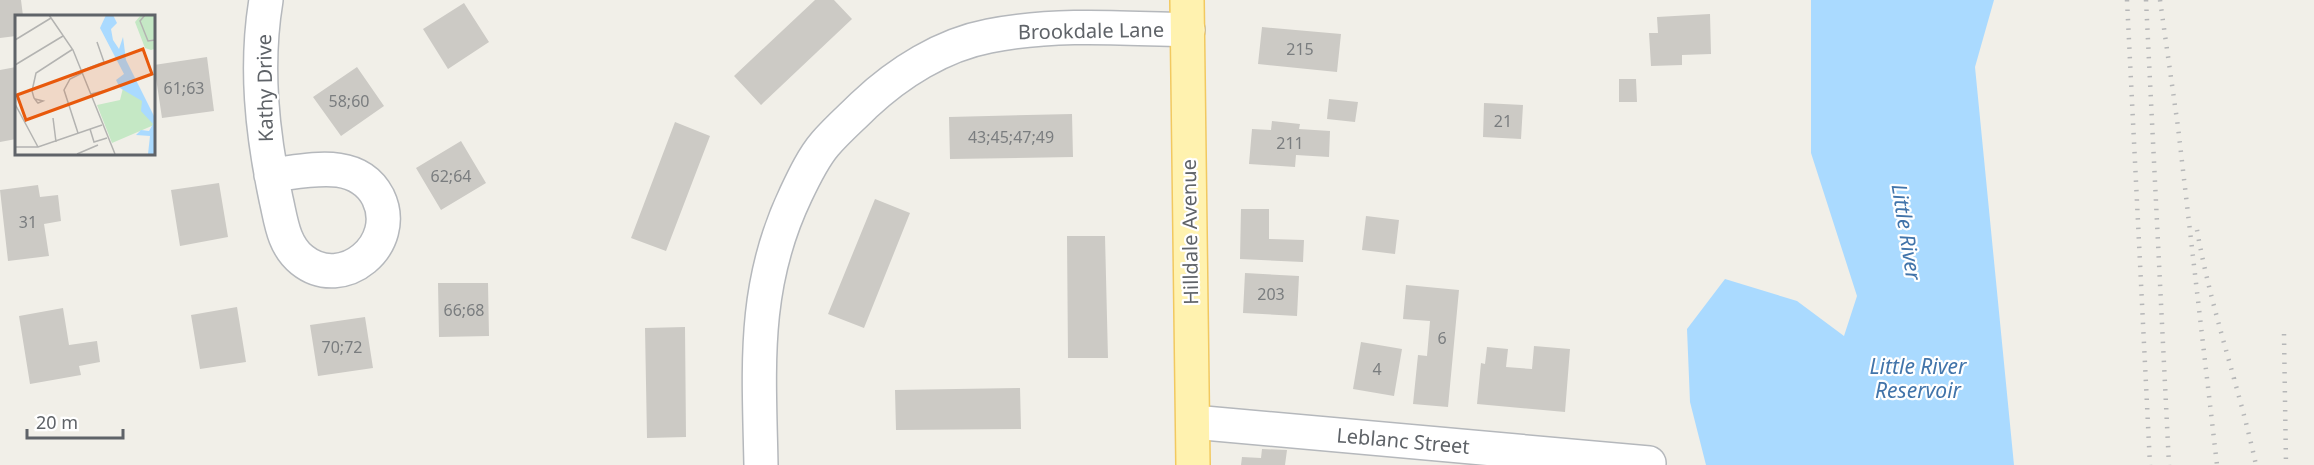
<svg xmlns="http://www.w3.org/2000/svg" width="2314" height="465" font-family="'Noto Sans',sans-serif">
<style>
.water{fill:#aadaff}
.building{fill:#cccac5}
.lines{fill:none;stroke-linecap:round;stroke-linejoin:round}
.minor-casing{stroke:#b5b8bc;stroke-width:36}
.major-casing{stroke:#f2c960;stroke-width:36}
.minor{stroke:#fff;stroke-width:33}
.major{stroke:#fff2af;stroke-width:33}
.rail{stroke:#b6b7b8;stroke-width:4.5;stroke-dasharray:1.5 8;stroke-linecap:butt}
.labels{text-anchor:middle;stroke-width:4.5;stroke-linejoin:round;paint-order:stroke}
.number-label{font-size:16px;fill:#7a7d7f}
.street-label{font-size:20px;fill:#5f6368;stroke:#fff}
.water-label{font-size:21px;font-style:italic;fill:#4174aa;stroke:#fff}
.inset-road{fill:none;stroke:#b3b3b1;stroke-width:1.5}
.view{fill:#e8590c;fill-opacity:0.15;stroke:#e8590c;stroke-width:3}
.inset-edge{fill:none;stroke:#5f6368;stroke-width:3}
</style>
<rect width="100%" height="100%" fill="#f1efe8"/>
<!-- water -->
<path class="water" d="M1811 0H1994L1975 67 2014 465H1706L1690 402 1687 329 1725 279 1797 301 1844 336 1857 296 1811 153Z"/>
<!-- building -->
<path class="building" d="M0 0H21L23 16H16V36L0 38Z
M815 0H834L852 19 761 105 734 76Z
M464 3 489 42 448 69 423 29Z
M1710 14 1711 54 1682 55V65L1651 66 1649 33H1658L1657 17Z
M1262 27 1341 34 1337 72 1258 64Z
M207 57 214 111 162 118 154 65Z
M16 67V139L0 142V70Z
M357 67 384 106 341 136 313 97Z
M1619 79H1636L1637 102H1619Z
M1329 99 1358 102 1355 122 1327 119Z
M1484 103 1523 105 1521 139 1483 137Z
M1072 114 1073 157 950 159 949 117Z
M1272 121 1300 124 1299 129 1330 131 1329 157 1296 155 1295 167 1249 164 1252 129 1271 130Z
M675 122 710 136 666 251 631 238Z
M461 141 486 183 441 210 416 168Z
M219 183 228 237 180 246 171 190Z
M38 185 40 197 58 195 61 221 44 224 49 256 8 261 0 190Z
M875 199 910 213 864 328 828 314Z
M1241 209H1269V239L1304 240 1303 262 1240 259Z
M1366 216 1399 220 1395 254 1362 250Z
M1067 236H1105L1108 358H1068Z
M1245 273 1299 276 1297 316 1243 313Z
M438 283H488L489 336 439 337Z
M1406 285 1459 290 1448 407 1413 404 1418 355 1427 356 1430 321 1403 319Z
M237 307 246 362 200 369 191 315Z
M63 308 69 345 97 341 100 362 79 366 81 375 30 384 19 316Z
M365 317 373 368 318 376 310 325Z
M685 327 686 437 647 438 645 328Z
M1361 342 1402 349 1394 396 1353 389Z
M1534 346 1570 349 1565 412 1477 404 1481 363 1485 364 1487 347 1508 349 1506 367 1532 369Z
M1020 388 1021 429 896 430 895 390Z
M1262 449 1287 450 1285 465H1241L1242 457 1261 458Z"/>
<g class="lines">
<!-- minor casing -->
<g class="minor-casing">
<path id="minor" d="M266 0C255 67 262 132 276 199 281 220 283 245 302 260 343 293 401 244 378 197 357 157 308 171 271 175
M1193 422 1649 463
M761 465C759 367 752 286 796 194 804 177 813 158 825 144 837 130 851 118 864 105 898 73 942 45 989 36 1054 23 1122 28 1188 30"/>
</g>
<!-- major casing -->
<g class="major-casing">
<path id="major" d="M1187 0 1193 465"/>
</g>
<!-- minor -->
<use href="#minor" class="minor"/>
<!-- major -->
<use href="#major" class="major"/>
<!-- rail -->
<path class="rail" d="M2127 0 2150 465
M2146 0 2169 465
M2160 0 2178 127 2217 465
M2197 230C2211 310 2239 386 2256 465
M2284 334 2286 465"/>
</g>
<g class="labels">
<!-- number labels -->
<g class="number-label">
<text x="1300" y="55">215</text>
<text x="184" y="94">61;63</text>
<text x="349" y="107">58;60</text>
<text x="1503" y="127">21</text>
<text x="1011" y="143">43;45;47;49</text>
<text x="1290" y="149">211</text>
<text x="451" y="182">62;64</text>
<text x="28" y="228">31</text>
<text x="1271" y="300">203</text>
<text x="464" y="316">66;68</text>
<text x="1442" y="344">6</text>
<text x="342" y="353">70;72</text>
<text x="1377" y="375">4</text>
</g>
<!-- street labels -->
<g class="street-label">
<text transform="translate(1091 31) rotate(-1)" y="7">Brookdale Lane</text>
<text transform="translate(265 88) rotate(-91)" y="7">Kathy Drive</text>
<text transform="translate(1190 232) rotate(-91)" y="7">Hilldale Avenue</text>
<text transform="translate(1403 441) rotate(5)" y="7">Leblanc Street</text>
</g>
<!-- water labels -->
<g class="water-label">
<text transform="translate(1906 232) rotate(81)" y="7">Little River</text>
<text x="1918" y="374">Little River<tspan x="1918" dy="24">Reservoir</tspan></text>
</g>
</g>
<!-- overview -->
<g transform="translate(15 15)">
<rect width="140" height="140" fill="#f1efe8"/>
<path d="M126 0H139V34L136 35 130 33 120 7ZM108 73 128 85 139 110 97 128 82 90 105 85Z" fill="#c5e8c5"/>
<path d="M91 0H98L102 8 96 14 98 25 104 34 108 22 111 45 139 101V139H133L135 121 121 120 126 115 134 116 138 109 126 96 127 86 105 73 101 65 109 59 85 13Z" fill="#aadaff"/>
<path class="inset-road" d="M34 0 58 35 100 139M130 0 125 6 133 26 140 25M0 25 36 3M0 50 48 21M66 56 89 47 82 27M76 79 101 73M20 84 28 86 23 88 22 87 19 83 17 76 21 58 58 34M0 89 23 132M38 103 41 127M75 114 79 127 92 123M63 118 49 75 55 64 67 58M0 132H23L87 110M62 139 83 130"/>
<path class="view" d="M128 34 137 59 11 105 2 80Z"/>
<rect width="140" height="140" class="inset-edge"/>
</g>
<!-- scale -->
<path d="M27 429v9h96v-9" fill="none" stroke="#5f6368" stroke-width="3"/>
<text x="36" y="429" font-size="18" fill="#5f6368" stroke="#ffffff" stroke-width="4.5" paint-order="stroke">20 m</text>
</svg>
